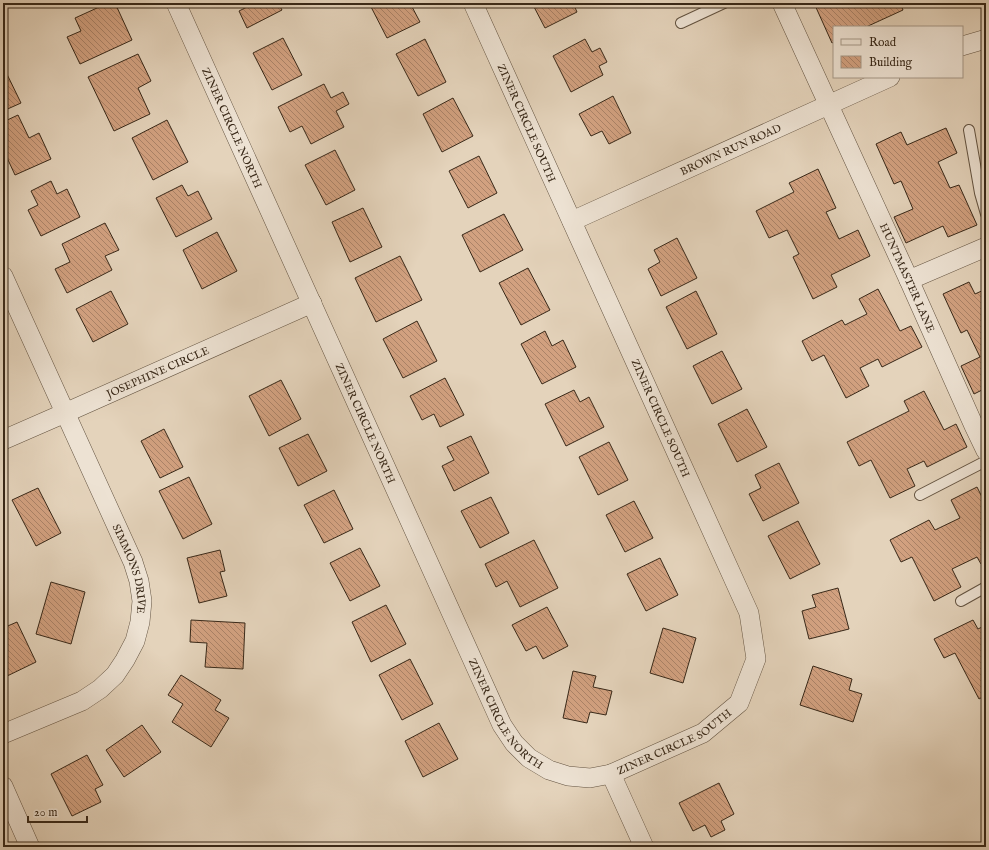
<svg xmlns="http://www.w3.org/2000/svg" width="989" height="850" font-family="'IM FELL English',serif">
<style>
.building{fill:url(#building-back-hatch);stroke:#382818}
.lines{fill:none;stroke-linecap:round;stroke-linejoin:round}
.service-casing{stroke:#635341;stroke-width:12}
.minor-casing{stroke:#635341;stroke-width:20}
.service{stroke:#ede2d3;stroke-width:10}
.minor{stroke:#ede2d3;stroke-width:19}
.labels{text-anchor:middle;stroke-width:3;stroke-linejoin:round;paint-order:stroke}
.street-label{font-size:11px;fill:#382818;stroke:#ede2d3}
</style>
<defs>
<pattern id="building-back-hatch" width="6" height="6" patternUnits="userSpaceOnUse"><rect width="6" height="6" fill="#d2a180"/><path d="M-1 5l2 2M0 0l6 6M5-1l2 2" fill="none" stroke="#ab8368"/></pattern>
</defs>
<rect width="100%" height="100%" fill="#e4d3bb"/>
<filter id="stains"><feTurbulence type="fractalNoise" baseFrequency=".005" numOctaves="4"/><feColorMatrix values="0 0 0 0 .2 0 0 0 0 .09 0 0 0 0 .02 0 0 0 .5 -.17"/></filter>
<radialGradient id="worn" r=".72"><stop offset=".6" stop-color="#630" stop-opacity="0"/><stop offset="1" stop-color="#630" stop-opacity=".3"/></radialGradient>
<!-- building -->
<path class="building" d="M108 3H115L132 40 80 64 67 37 81 31 75 18Z
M251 3H278L282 10 247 28 239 11 251 5Z
M369 3H410L420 22 387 38Z
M532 3H573L577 12 545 28Z
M814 3H900L903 10 866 27H834V42L832 43Z
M283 38 302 75 272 90 253 53Z
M425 39 446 82 418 96 396 54Z
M585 39 592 52 600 48 607 62 599 66 603 75 571 92 553 56Z
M138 54 151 81 138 88 150 114 114 131 88 77Z
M3 66 21 103 3 111Z
M324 84 331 98 343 92 349 104 336 111 344 127 311 144 302 126 290 132 278 107Z
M613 96 631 133 609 144 602 131 591 136 579 114Z
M453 98 473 136 442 152 423 114Z
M18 115 29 138 39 133 51 159 15 175 3 149V122Z
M167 120 188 162 153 180 132 138Z
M946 128 957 153 938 162 950 188 959 185 977 225 948 237 943 226 906 243 894 217 913 209 901 181 894 184 876 144 901 132 907 145Z
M335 150 355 190 326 205 305 165Z
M479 156 497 193 468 208 449 171Z
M818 169 836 208 826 212 839 239 858 230 870 256 831 275 837 287 813 299 793 257 799 254 787 230 769 238 756 211 794 192 789 183Z
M51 181 57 194 67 189 80 217 41 236 28 210 38 205 31 191Z
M182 185 188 196 198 191 212 219 176 237 156 198Z
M363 208 382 247 350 262 332 222Z
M504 214 523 250 480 272 462 235Z
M105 223 119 250 105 256 112 270 67 293 55 269 70 262 62 244Z
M217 232 237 271 202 289 183 250Z
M677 238 697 278 661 296 648 269 660 262 654 250Z
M400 256 422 300 376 322 355 278Z
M528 268 550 310 521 325 499 283Z
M969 282 975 294 986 289V388L974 394 961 366 980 357 967 330 961 333 943 294Z
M878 289 900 331 911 326 922 347 882 367 878 359 860 368 869 386 846 398 824 355 812 361 802 341 842 320 845 325 867 314 859 299Z
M111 291 128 324 93 342 76 309Z
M696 291 717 334 687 349 666 307Z
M417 321 437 361 403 378 383 339Z
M545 331 552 346 563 340 576 367 542 384 521 344Z
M722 351 742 389 712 404 693 366Z
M445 378 464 415 440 427 434 414 422 420 410 396Z
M281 380 301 419 269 436 249 396Z
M574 390 580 402 589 397 604 427 566 446 545 404Z
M924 391 944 430 956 424 967 447 927 467 924 461 907 469 915 486 890 498 871 460 859 466 847 442 909 411 904 401Z
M747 409 767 447 737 462 718 424Z
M164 429 183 467 160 478 141 441Z
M308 434 327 471 298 486 279 448Z
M471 436 489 473 454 491 442 466 454 460 447 447Z
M609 442 628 480 598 495 579 457Z
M779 463 799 503 763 521 749 494 761 488 755 475Z
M189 477 212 524 183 539 159 491Z
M977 487 986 505V561L981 564 977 557 952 569 961 587 934 601 912 557 901 562 890 540 929 520 935 530 960 518 951 500Z
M38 488 61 533 36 546 12 500Z
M334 490 353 529 324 543 304 505Z
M491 497 509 533 480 548 461 511Z
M634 501 653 538 625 552 606 515Z
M798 521 820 564 790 579 768 536Z
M534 540 558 588 520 607 507 581 496 587 485 564Z
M360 548 380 586 350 601 330 563Z
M220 550 225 571 220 572 227 596 199 603 187 558Z
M660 558 678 595 646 611 627 574Z
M51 582 85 592 71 644 36 634Z
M838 588 849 629 809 639 802 611 816 607 812 595Z
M386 605 406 644 371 662 352 622Z
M547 607 568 646 543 659 536 646 526 651 512 625Z
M191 620 245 623 243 669 205 667 207 643 190 642Z
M973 620 978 629 986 625V695L979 699 955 653 944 658 934 639Z
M17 622 36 662 3 678V628Z
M663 628 696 638 683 683 650 673Z
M410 659 433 704 402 720 379 675Z
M813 666 852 679 849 690 862 694 853 722 800 705Z
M573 671 596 676 593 687 612 691 606 715 590 712 587 723 563 718Z
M181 675 221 700 215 710 229 718 211 747 172 722 183 704 168 695Z
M439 723 458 759 423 777 405 741Z
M142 725 161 752 124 777 106 750Z
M87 755 103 785 95 789 101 802 72 816 51 774Z
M719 783 734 814 721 821 725 830 711 837 705 825 693 831 679 803Z"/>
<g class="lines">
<!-- service casing -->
<g class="service-casing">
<path id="service" d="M681 23 724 3
M969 130 980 193 986 214
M920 495 986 461
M961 601 986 587"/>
</g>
<!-- minor casing -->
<g class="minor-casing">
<g id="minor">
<path id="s1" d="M176 3 502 725 514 743 529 758 549 770 568 776 590 778 611 774 703 733 739 703 756 659 749 613 473 3"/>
<path id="s2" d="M782 3 909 280 974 426 986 451"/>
<path d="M962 46 986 39"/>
<path id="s3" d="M572 221 890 77"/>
<path id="s4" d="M3 276 133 562 139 581 142 601 140 622 135 641 125 660 115 675 100 689 82 701 3 734"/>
<path d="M909 280 986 247"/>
<path id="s5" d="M3 440 65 413 312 303"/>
<path d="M611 774 644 847"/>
<path d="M3 786 30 847"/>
</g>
</g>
<!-- service -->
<use href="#service" class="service"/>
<!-- minor -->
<use href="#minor" class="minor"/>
</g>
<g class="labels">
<!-- street labels -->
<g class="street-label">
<text transform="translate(527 123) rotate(66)" y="4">ZINER CIRCLE SOUTH</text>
<text dy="4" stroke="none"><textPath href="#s1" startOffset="137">ZINER CIRCLE NORTH</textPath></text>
<text dy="4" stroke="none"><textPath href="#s3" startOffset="174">BROWN RUN ROAD</textPath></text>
<text dy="4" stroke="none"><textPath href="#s2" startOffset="302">HUNTMASTER LANE</textPath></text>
<text dy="4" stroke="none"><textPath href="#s5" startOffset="169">JOSEPHINE CIRCLE</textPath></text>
<text transform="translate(661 418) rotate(66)" y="4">ZINER CIRCLE SOUTH</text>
<text dy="4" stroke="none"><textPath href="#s1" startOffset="461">ZINER CIRCLE NORTH</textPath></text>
<text dy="4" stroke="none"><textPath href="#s4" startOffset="320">SIMMONS DRIVE</textPath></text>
<text dy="4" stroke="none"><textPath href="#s1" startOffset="785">ZINER CIRCLE NORTH</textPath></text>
<text dy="4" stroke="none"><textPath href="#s1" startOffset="993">ZINER CIRCLE SOUTH</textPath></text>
</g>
</g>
<!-- margin -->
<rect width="989" height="850" fill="none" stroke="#e4d3bb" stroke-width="16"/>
<rect x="4" y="4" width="981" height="842" fill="none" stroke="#382818" stroke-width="2"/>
<rect x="8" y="8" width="973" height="834" fill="none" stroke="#382818"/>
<!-- legend -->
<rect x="833" y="26" width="130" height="52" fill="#ede2d3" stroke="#a59888"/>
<rect x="841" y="39" width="20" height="6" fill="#ede2d3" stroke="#a59888"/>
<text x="869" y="46" font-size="12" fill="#382818">Road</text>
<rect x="841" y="56" width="20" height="12" fill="url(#building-back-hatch)" stroke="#a59888"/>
<text x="869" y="66" font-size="12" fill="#382818">Building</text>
<!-- scale -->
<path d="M28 816v6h59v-6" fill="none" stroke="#382818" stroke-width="2"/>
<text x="34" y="816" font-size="12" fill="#382818" stroke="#ede2d3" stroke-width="3" paint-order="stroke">20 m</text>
<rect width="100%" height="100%" filter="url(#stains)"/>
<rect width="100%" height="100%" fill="url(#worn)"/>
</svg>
